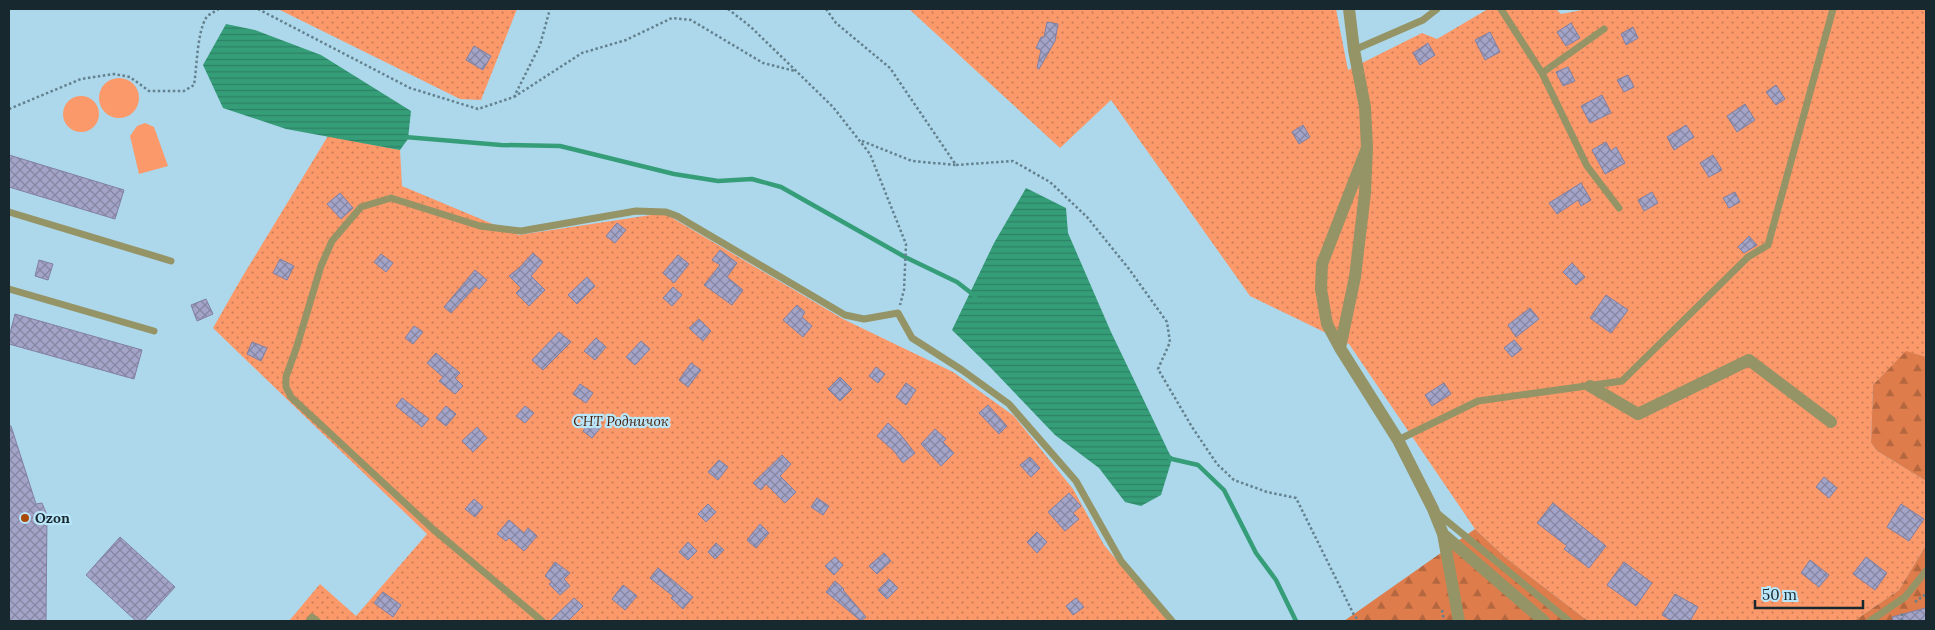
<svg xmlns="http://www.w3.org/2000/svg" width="1935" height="630" font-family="Lora,serif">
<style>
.grass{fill:url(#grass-dots)}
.forest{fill:url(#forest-firs)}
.park{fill:#fb996a}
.water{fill:url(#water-rules)}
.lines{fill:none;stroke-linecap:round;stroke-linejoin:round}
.stream{stroke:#359e79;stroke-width:4.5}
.building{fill:url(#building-cross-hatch);stroke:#8180a3}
.path{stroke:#63818e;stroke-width:2.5;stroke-dasharray:2.5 2.5;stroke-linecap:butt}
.lane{stroke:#959467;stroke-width:7}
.street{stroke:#959467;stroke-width:12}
.poi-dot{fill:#ab4908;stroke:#bae6f9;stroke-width:2}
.labels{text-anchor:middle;stroke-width:4.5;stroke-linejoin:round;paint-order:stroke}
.park-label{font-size:14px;font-style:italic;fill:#47200b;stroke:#bae6f9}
.poi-label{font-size:14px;font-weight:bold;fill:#17282f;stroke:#bae6f9;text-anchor:start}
</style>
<defs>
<pattern id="grass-dots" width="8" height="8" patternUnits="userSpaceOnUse" patternTransform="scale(1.25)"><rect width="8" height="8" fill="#fb996a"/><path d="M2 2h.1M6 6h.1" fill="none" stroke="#ca7d58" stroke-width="1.8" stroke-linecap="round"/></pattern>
<pattern id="forest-firs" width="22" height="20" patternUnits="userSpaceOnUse" patternTransform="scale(1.25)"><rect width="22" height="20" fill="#df7c4b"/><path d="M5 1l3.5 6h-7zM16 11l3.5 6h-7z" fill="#b4663f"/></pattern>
<pattern id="water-rules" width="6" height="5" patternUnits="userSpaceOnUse" patternTransform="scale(1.25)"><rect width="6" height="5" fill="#359e79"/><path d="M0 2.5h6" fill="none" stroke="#2c8164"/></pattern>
<pattern id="building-cross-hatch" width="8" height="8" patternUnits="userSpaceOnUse" patternTransform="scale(1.25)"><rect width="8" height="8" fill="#a4a4c8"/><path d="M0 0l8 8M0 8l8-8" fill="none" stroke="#8586a3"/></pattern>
</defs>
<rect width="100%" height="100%" fill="#add8eb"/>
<!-- grass -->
<path class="grass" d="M278 9H517L481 100 460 99Z
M909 9H1336L1348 70 1422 33 1437 39 1488 9H1556L1561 14 1587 9H1926V357L1906 352 1873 385 1871 443 1877 451 1926 481V545L1899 590 1854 621H1588L1505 557 1475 529 1349 344 1250 296 1111 100 1060 148Z
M328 136 400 150 402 186 519 235 664 213 843 319 953 372 1014 416 1073 489 1104 545 1168 621H289L320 584 356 616 427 534 213 328 241 279Z"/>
<!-- forest -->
<path class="forest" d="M1906 351 1926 357V481L1877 451 1871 443 1873 385Z
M1475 529 1505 557 1588 621H1344Z
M1926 545V621H1854L1899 590Z"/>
<!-- park -->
<path class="park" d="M99 98a20 20 0 1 1 40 0a20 20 0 1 1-40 0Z
M63 114a18 18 0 1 1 36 0a18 18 0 1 1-36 0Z
M145 123 154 127 168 166 139 174 130 136 137 126Z"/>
<!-- water -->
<path class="water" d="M226 24 255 30 321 55 411 111 408 139 400 150 286 129 223 108 203 65Z
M1026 188 1066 208 1068 233 1111 332 1172 459 1161 495 1141 506 1125 502 1099 468 1055 435 990 367 952 330 994 243Z"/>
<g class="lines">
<!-- stream -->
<path class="stream" d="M405 137 501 145 560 146 674 174 718 181 752 179 781 187 905 257 957 282 975 296
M1167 456 1172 459 1198 465 1224 490 1256 553 1276 580 1296 621"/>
</g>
<!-- building -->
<path class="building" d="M1047 22 1058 24 1055 41 1039 69 1037 68 1041 50 1036 48 1041 37H1044Z
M1571 23 1580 38 1566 46 1557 32Z
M1633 27 1638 38 1626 45 1621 34Z
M1490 32 1500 52 1485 60 1475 40Z
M1428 43 1435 55 1420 65 1413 53Z
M474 46 491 56 483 70 466 60Z
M1568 67 1575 81 1563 86 1556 72Z
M1628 75 1634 87 1624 92 1617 80Z
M1776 85 1785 99 1776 105 1766 92Z
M1602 95 1611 113 1590 123 1581 106Z
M1745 104 1755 120 1737 132 1727 116Z
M1303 125 1310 137 1299 144 1292 132Z
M1686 125 1694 137 1674 150 1667 137Z
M1606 142 1611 151 1616 147 1625 163 1605 174 1592 150Z
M9 155 124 190 115 219 9 187Z
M1713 155 1722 170 1709 177 1700 163Z
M1581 183 1591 200 1581 206 1578 200 1557 214 1549 203Z
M1652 192 1658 203 1644 211 1638 200Z
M1735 192 1740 202 1729 208 1723 198Z
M340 193 353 208 341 219 327 204Z
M617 223 626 230 615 243 606 236Z
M1749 236 1757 245 1744 253 1738 247Z
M720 250 737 263 727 277 743 290 732 305 704 285 720 265 712 260Z
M533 253 543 262 531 276 545 290 529 306 516 293 521 288 509 276 519 268Z
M381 254 393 263 386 272 374 262Z
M678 255 689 264 674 283 663 273Z
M280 259 294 266 287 280 273 273Z
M39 260 53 264 48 280 35 276Z
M1572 263 1585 277 1576 285 1563 272Z
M475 270 487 280 479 289 476 286 451 313 444 307Z
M587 277 595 286 577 304 568 295Z
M673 287 682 295 672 306 663 298Z
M1606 295 1628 310 1611 333 1590 318Z
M206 299 213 314 197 321 191 305Z
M797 305 805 312 802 317 812 326 803 337 783 320Z
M1530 308 1539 319 1516 337 1508 325Z
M15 314 142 350 134 379 9 344V337Z
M699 319 711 331 703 341 689 328Z
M414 326 423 332 413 344 405 338Z
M559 332 571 342 543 370 532 360Z
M596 338 606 347 595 360 584 351Z
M1514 340 1522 349 1512 357 1504 348Z
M641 341 650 349 635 365 626 357Z
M252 342 267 348 261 361 247 354Z
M436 353 460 373 455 378 463 386 455 394 439 381 443 377 427 363Z
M691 363 701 370 688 387 679 380Z
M876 367 885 374 878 383 869 376Z
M840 377 852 389 840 401 828 389Z
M906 383 916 390 906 405 896 397Z
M1444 383 1451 394 1432 406 1425 395Z
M580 384 593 393 586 403 573 394Z
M402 398 429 419 422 427 396 406Z
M988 405 1007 426 999 434 979 413Z
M446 406 456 414 446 426 436 418Z
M525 406 534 413 525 423 516 416Z
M592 418 602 426 592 438 583 431Z
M888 423 900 434 915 453 903 463 894 451 877 436Z
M9 426H11L36 504 42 503 47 515 46 621H9Z
M477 427 487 438 473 452 462 441Z
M935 429 946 439 943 442 954 453 941 466 921 444Z
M782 455 791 464 780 476 796 492 785 503 766 484 761 490 753 483Z
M1030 457 1040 468 1031 477 1020 465Z
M719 460 728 467 718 480 708 472Z
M1824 477 1837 488 1829 498 1816 487Z
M1069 493 1081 506 1073 513 1079 519 1065 531 1048 512Z
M817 498 829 506 823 515 811 507Z
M474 499 483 507 475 517 465 509Z
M1553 503 1606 546 1589 568 1564 549 1567 546 1537 523Z
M708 504 716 512 706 522 698 514Z
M1901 504 1924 519 1909 541 1887 527Z
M509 520 524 533 528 528 537 536 524 551 509 538 506 541 497 534Z
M760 524 769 533 756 548 747 540Z
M1037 532 1047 542 1037 553 1027 542Z
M120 537 175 587 144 621H136L86 575Z
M688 542 697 551 688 560 679 552Z
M716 543 724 550 715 559 708 552Z
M884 553 891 561 877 574 869 566Z
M835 557 843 565 834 575 825 566Z
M1866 557 1887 573 1875 590 1853 574Z
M1810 560 1829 575 1819 587 1801 573Z
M555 562 570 573 564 579 570 586 560 595 549 584 552 582 545 576Z
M1624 562 1652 583 1636 606 1607 585Z
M658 568 693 597 683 609 671 598 673 596 650 578Z
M889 579 898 588 887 599 878 590Z
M835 581 844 589 843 590 866 617 861 621 826 592Z
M623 585 637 596 625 610 612 599Z
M383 592 401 605 393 617 374 603Z
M1675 594 1698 607 1690 621H1672L1662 615Z
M574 598 583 606 568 621H550Z
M1076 598 1084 607 1073 615 1066 606Z
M1926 608V621H1893L1892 617Z"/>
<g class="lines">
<!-- path -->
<path class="path" d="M258 9 410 88 478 109 514 97 540 45 550 9
M728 9 751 27 833 107 870 154 906 244 904 290 900 305
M826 9 836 23 890 68 956 165 1013 161 1050 182 1087 217 1129 269 1167 322 1170 342 1158 369 1192 427 1217 464 1234 480 1267 492 1296 498 1354 615 1359 621
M514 97 582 53 626 40 672 18 691 20 763 63 795 71
M9 109 81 79 114 74 130 77 149 91H184L194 85C197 67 197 33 206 18 209 14 214 12 219 9
M862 141 912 161 956 165
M1915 602 1926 594
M1442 610 1444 621
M1902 621V611"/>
<!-- lane -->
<path class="lane" d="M1501 9 1542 73 1587 166 1619 208
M1354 50 1423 20 1437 9
M1542 73 1604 29
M9 212 171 261
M9 289 154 331
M1398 440 1478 401 1622 381 1748 257 1768 245 1833 9
M1437 513 1569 621
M309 621 312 617 317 621
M542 621 434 530 291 397 286 387V377L297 346 321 266 332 241 361 207 391 198 480 226 521 231 636 211 666 212 677 216 845 315 864 319 898 313 912 338 962 370 1009 404 1076 481 1121 561 1172 621
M1870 621 1905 597 1926 571"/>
<!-- street -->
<path class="street" d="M1367 148 1322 264 1321 289 1327 324 1340 348 1398 440 1433 509 1443 534 1544 621
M1340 348 1355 277 1365 193 1367 148 1365 107 1354 50 1349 9
M1590 386 1638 414 1749 360 1831 422
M1443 534 1459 621"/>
</g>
<!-- markers -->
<circle class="poi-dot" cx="25" cy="518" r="5"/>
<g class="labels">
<!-- park labels -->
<g class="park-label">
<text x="621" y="426">СНТ Родничок</text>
</g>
<!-- poi labels -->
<g class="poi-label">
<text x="35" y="523">Ozon</text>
</g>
</g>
<!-- border -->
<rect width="1935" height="630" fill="none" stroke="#17282f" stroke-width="20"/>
<!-- scale -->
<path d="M1755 600v8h108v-8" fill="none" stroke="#17282f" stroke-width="2.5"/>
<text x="1762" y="600" font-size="15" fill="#17282f" stroke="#bae6f9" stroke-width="4" paint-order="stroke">50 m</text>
</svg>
